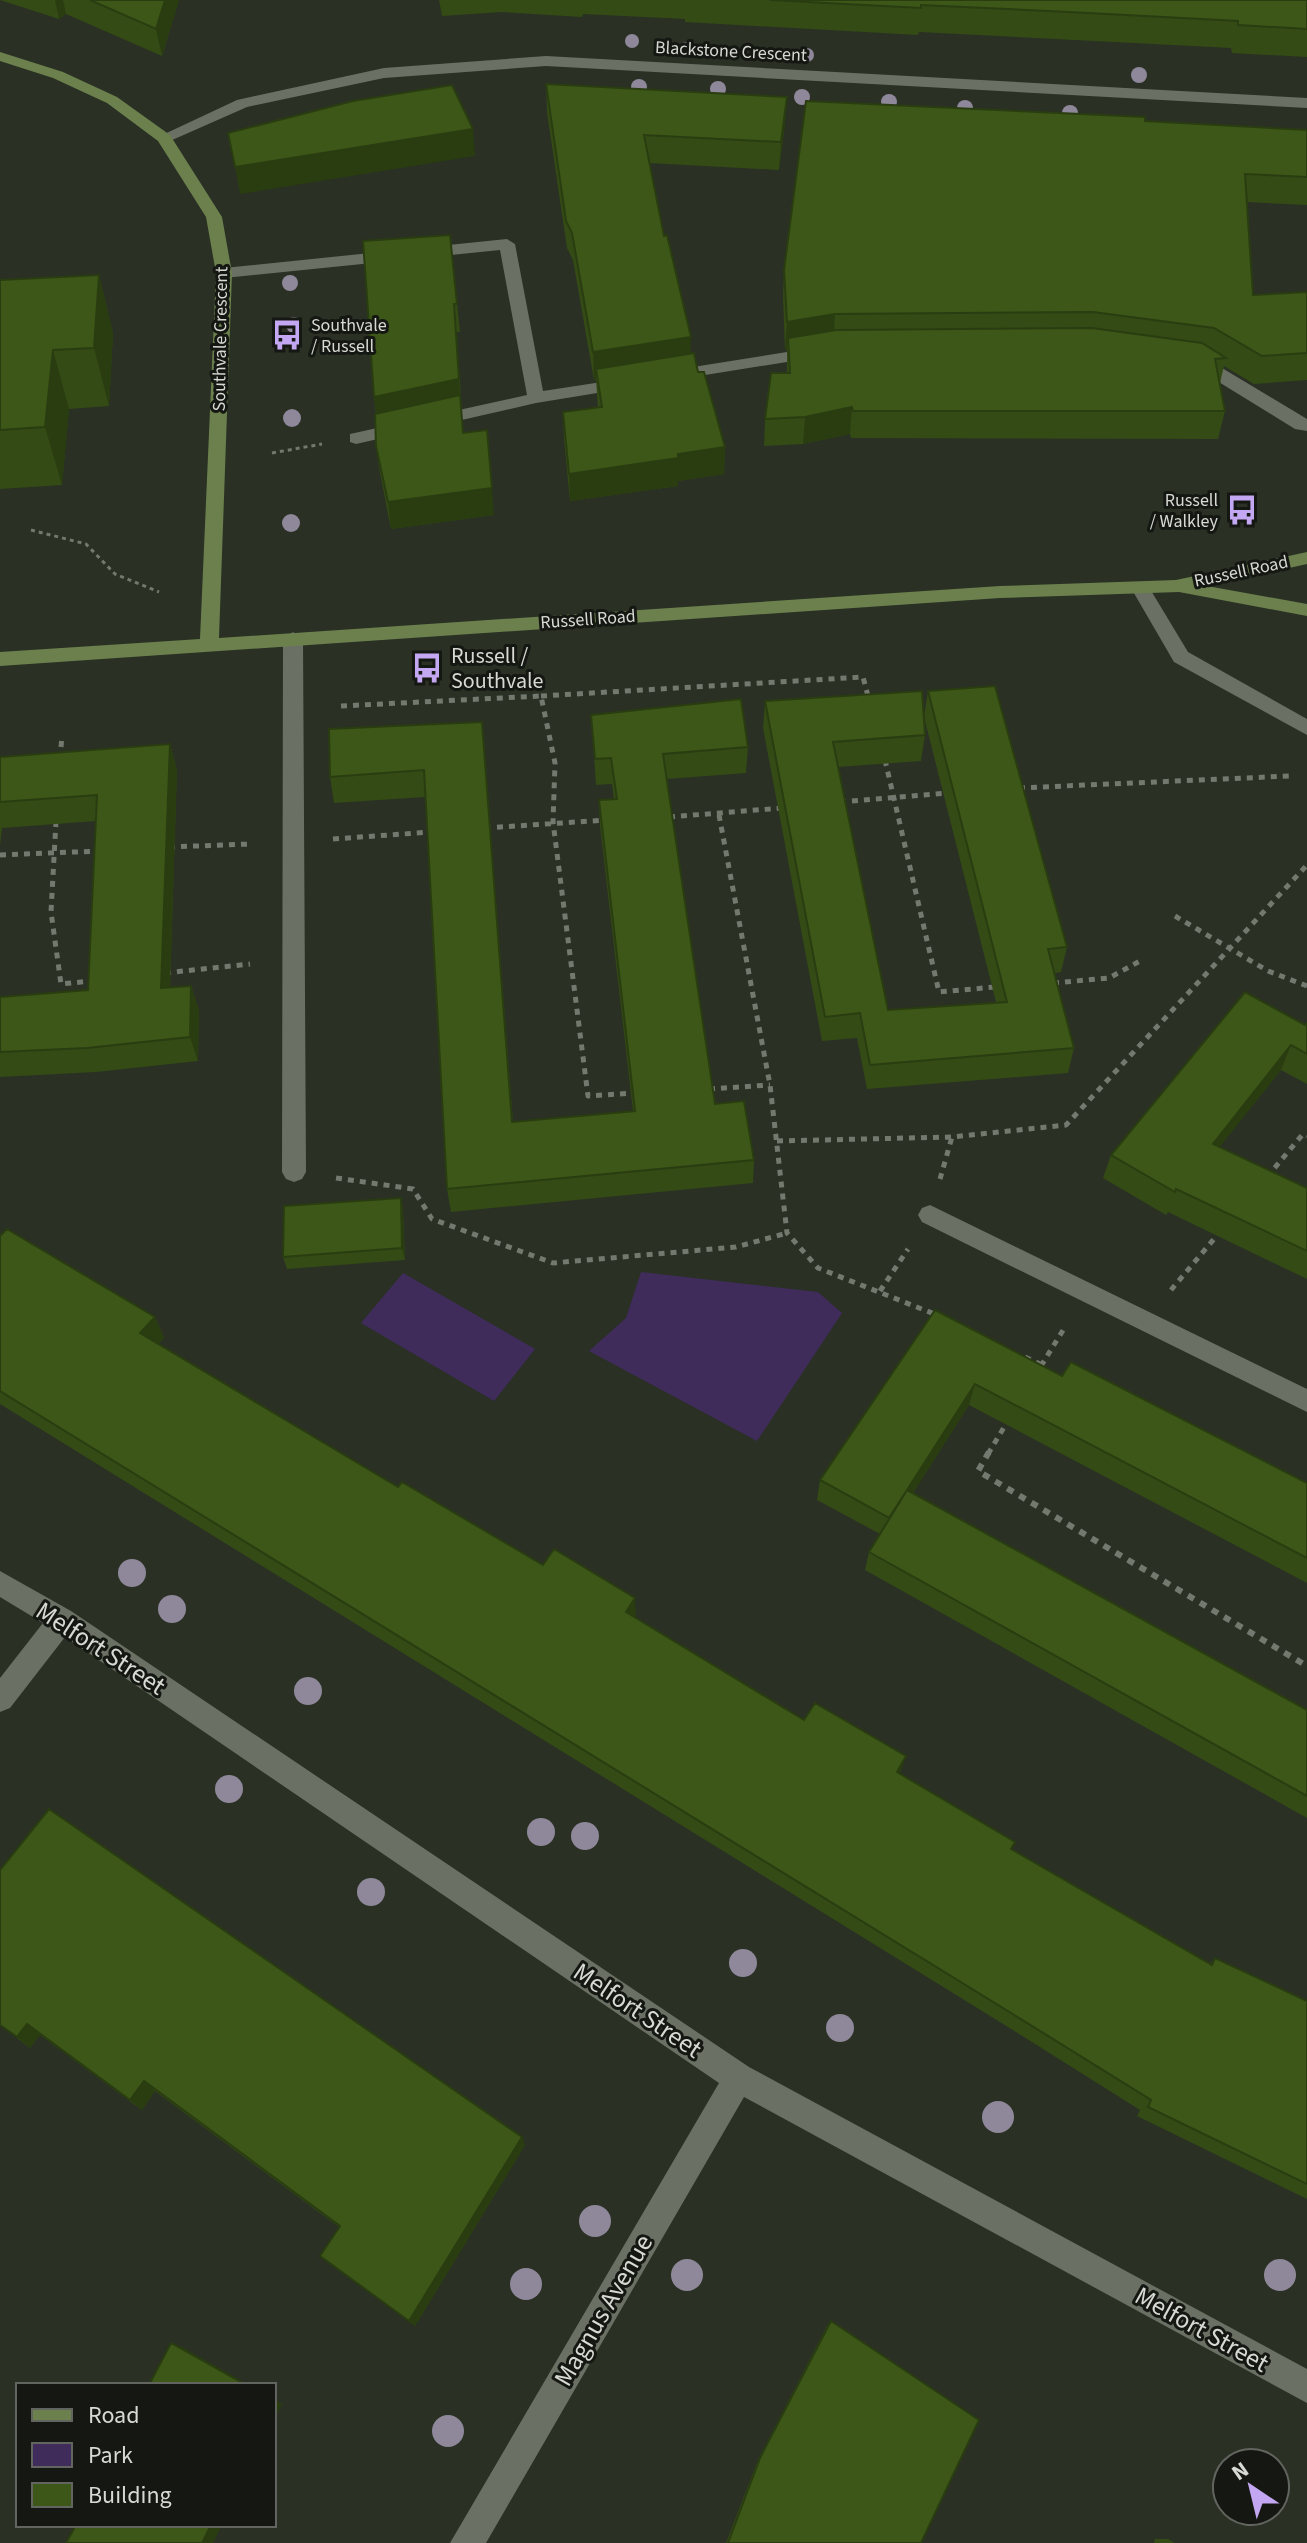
<svg xmlns="http://www.w3.org/2000/svg" width="1307" height="2543" font-family="'Source Sans 3',sans-serif">
<style>
.green{fill:#3f2c5b}
.lines{fill:none;stroke-linecap:round;stroke-linejoin:round}
.path-far2{stroke:#74796f;stroke-width:3;stroke-dasharray:4 4;stroke-linecap:butt}
.path-far1{stroke:#74796f;stroke-width:5;stroke-dasharray:6 6;stroke-linecap:butt}
.path{stroke:#74796f;stroke-width:6;stroke-dasharray:7 7;stroke-linecap:butt}
.lane{fill:#6a7164;fill-rule:evenodd}
.street{fill:#6a7164;fill-rule:evenodd}
.secondary{fill:#6b804d;fill-rule:evenodd}
.tree{fill:#8e889a}
.wall{fill:#344b15}
.shaded-wall{fill:#2a3d11}
.building{fill:#3c5718;stroke:#2a3d11;stroke-width:2}
.labels{text-anchor:middle;stroke-width:6;stroke-linejoin:round;paint-order:stroke}
.far-street-label{font-size:18px;fill:#d6dad2;stroke:#141712}
.far-poi-label{font-size:18px;fill:#d6dad2;stroke:#141712;text-anchor:start}
.poi-label{font-size:22px;fill:#d6dad2;stroke:#141712;text-anchor:start}
.near-street-label{font-size:26px;fill:#d6dad2;stroke:#141712}
</style>
<rect width="100%" height="100%" fill="#2a3024"/>
<!-- green -->
<path class="green" d="M641 1272 818 1292 842 1313 757 1441 589 1351 626 1318Z
M403 1273 535 1349 494 1401 361 1323Z"/>
<g class="lines">
<!-- path-far2 -->
<path class="path-far2" d="M272 453 322 444
M31 530 86 544 115 574 159 592"/>
<!-- path-far1 -->
<path class="path-far1" d="M541 696 863 677 869 700
M341 706 541 696 555 763 553 822 588 1096 635 1093
M60 759 62 736
M885 760 939 992 995 987
M1019 788 1290 776
M840 802 949 793
M719 815 770 1085 787 1233 818 1268 937 1315
M669 817 782 808
M56 821 51 912 61 984 91 981
M485 828 607 820
M333 839 431 832
M169 847 251 844
M0 855 100 851
M1175 916 1268 971 1307 986
M165 973 250 964
M1053 983 1109 978 1140 961
M709 1089 770 1085
M777 1141 952 1137 1066 1125 1307 865
M1267 1177 1303 1134 1307 1136
M336 1178 413 1189 432 1219 553 1263 736 1247 787 1233
M940 1179 952 1137
M1171 1290 1219 1233
M880 1291 908 1249
M1025 1357 1042 1365
M1041 1366 1065 1327
M988 1454 1009 1419"/>
<!-- path -->
<path class="path" d="M989 1452 978 1471 1307 1666"/>
<!-- lane -->
<path class="lane" d="M507 239 515 244 543 391 628 378 637 383 634 387 536 403 356 444 350 442V434L527 395 500 250 224 278 216 273 224 268Z
M818 347 824 348V356L668 381 659 376 668 371Z
M1193 357 1207 359 1307 419V431L1295 429 1196 368 1187 366V358Z
M1140 582 1147 584 1188 652 1307 719V735L1174 662 1131 588Z
M293 632 303 639 306 1172 302 1179 294 1182 286 1179 282 1172 283 639Z
M930 1205 1307 1389V1412L922 1222 918 1215 922 1208Z"/>
<!-- street -->
<path class="street" d="M546 56 1307 98V108L546 66 384 78 247 107 170 141 156 138 237 100 384 68Z
M0 1571 71 1611 749 2067 1307 2369V2403L744 2097 486 2543H450L719 2083 65 1637 10 1708 0 1712V1678L43 1623 0 1597Z"/>
<!-- secondary -->
<path class="secondary" d="M0 52 63 72 117 97 170 135 222 217 232 273 219 638 1000 586 1176 580 1307 552V564L1207 586 1307 604V616L1179 592 1000 598 0 666V652L200 639 216 273 206 217 158 141 107 103 53 78 0 61Z"/>
</g>
<!-- trees -->
<g class="tree">
<circle cx="632" cy="41" r="7"/>
<circle cx="686" cy="49" r="7"/>
<circle cx="807" cy="55" r="7"/>
<circle cx="1139" cy="75" r="8"/>
<circle cx="639" cy="87" r="8"/>
<circle cx="718" cy="89" r="8"/>
<circle cx="802" cy="97" r="8"/>
<circle cx="889" cy="102" r="8"/>
<circle cx="965" cy="108" r="8"/>
<circle cx="1070" cy="113" r="8"/>
<circle cx="290" cy="283" r="8"/>
<circle cx="294" cy="325" r="8"/>
<circle cx="292" cy="418" r="9"/>
<circle cx="291" cy="523" r="9"/>
<circle cx="132" cy="1573" r="14"/>
<circle cx="172" cy="1609" r="14"/>
<circle cx="308" cy="1691" r="14"/>
<circle cx="229" cy="1789" r="14"/>
<circle cx="541" cy="1832" r="14"/>
<circle cx="585" cy="1836" r="14"/>
<circle cx="371" cy="1892" r="14"/>
<circle cx="743" cy="1963" r="14"/>
<circle cx="840" cy="2028" r="14"/>
<circle cx="998" cy="2117" r="16"/>
<circle cx="595" cy="2221" r="16"/>
<circle cx="687" cy="2275" r="16"/>
<circle cx="1280" cy="2275" r="16"/>
<circle cx="526" cy="2284" r="16"/>
<circle cx="448" cy="2431" r="16"/>
</g>
<!-- wall -->
<path class="wall" d="M0 0H179L162 56 66 14 59 19Z
M439 0H1307V57L1232 53 1231 48 919 32 918 35 685 22V19L583 14 582 17 501 12 442 16Z
M546 84 785 124 779 170 649 163 664 236 691 354 725 447 724 474 678 481V486L570 501 564 440 563 412 598 408 596 380H594L573 260 567 248 547 112Z
M1145 121 1307 130V205L1247 202 1253 295 1307 292V380L1254 384 1224 366 1220 383 1225 411 1218 439 851 438 850 434 803 444 764 446 765 419 787 373V349L785 350 783 297 784 270Z
M450 235 460 332H457L463 433 494 515 391 529 380 473 376 446V414L374 397Z
M99 275 113 333 109 406 69 409 62 485 0 489V280Z
M928 691 1067 947 1061 972 1055 973 1074 1048 1068 1073 867 1089 857 1038 822 1041 763 728 765 701 925 735 921 761 838 767 888 1010 996 1002 924 717Z
M591 715 748 747 746 773 667 779 715 1104 754 1160 753 1183 451 1212 447 1189 425 797 334 803 330 777 482 722 513 1122 633 1111 600 826 599 800 614 799 612 784 596 785Z
M170 744 177 770 170 988 191 986 199 1011 198 1061 96 1072 0 1077V997L88 990 96 821 2 828 0 845V757Z
M1307 1023V1084L1281 1070 1219 1147 1307 1188V1279L1168 1212 1166 1215 1103 1178 1111 1155Z
M401 1198 403 1210 405 1260 287 1269 283 1257Z
M0 1236 155 1317 164 1338 158 1344 398 1487 543 1565 635 1598V1618L804 1720 901 1771 899 1773 1011 1849 1210 1964 1215 1958 1307 2001V2199L1137 2116 1140 2110 1008 2027 0 1404Z
M935 1310 1062 1376 1307 1483V1583L969 1405 913 1493 1307 1710V1818L865 1570 869 1552 880 1534 817 1500 820 1480Z
M0 1870 525 2145 415 2326 320 2256 339 2227 155 2091 142 2110 40 2035 30 2048 0 2025Z
M831 2321 921 2543H726L758 2460 827 2326Z
M1155 2539H1168L1175 2543H1154Z"/>
<!-- shaded-wall -->
<path class="shaded-wall" d="M55 0H63L66 14 59 19Z
M165 0H179L162 56 156 29Z
M787 97 785 124 779 170 781 142Z
M473 129 475 156 240 194 235 167Z
M99 275 113 333 109 406 94 348Z
M454 304 461 406 378 425 374 397Z
M835 314 833 342 788 338 787 349 785 350 787 322Z
M691 337 690 365 596 369V380H594L593 352Z
M53 350 69 409 62 485 45 427Z
M852 407 850 434 803 444 805 417Z
M725 447 724 474 678 481V486L570 501 569 474 678 454Z
M492 488 494 515 391 529 388 502Z
M170 744 177 770 169 1013 161 988Z
M191 986 199 1011 198 1061 190 1037Z
M1291 1045 1281 1070 1203 1168 1213 1144Z
M401 1198 403 1210 405 1260 402 1248Z
M155 1317 164 1338 149 1355 140 1333Z
M975 1384 969 1405 885 1537 889 1518Z
M635 1598 636 1616 626 1630V1612Z
M906 1756 901 1771 892 1787 897 1772Z
M27 2024 40 2035 30 2048 17 2037Z
M144 2081 155 2091 142 2110 130 2100Z
M522 2137 525 2145 415 2326 409 2321Z
M171 2343 182 2347 249 2385H246Z
M274 2399 282 2404 274 2420Z
M211 2525H222L213 2543H202Z"/>
<!-- building -->
<path class="building" d="M90 0H165L156 29Z
M770 0H1307V29L1238 25V21L1069 12 921 5V8Z
M546 84 787 97 781 142 644 135 664 236 667 235 691 337 593 352 572 233 566 221Z
M452 85 473 129 235 167 228 133 353 101Z
M806 101 1145 117V121L1307 130V177L1245 174 1253 295 1307 292V353L1262 356 1214 328 1093 312 835 314 787 322 784 270Z
M450 235 457 304H454L459 379 374 397 363 241Z
M99 275 94 348 53 350 45 427 0 430V280Z
M1092 328 1202 343 1226 358 1215 359 1225 411H853L852 407 805 417 765 419 771 373H790L788 338 836 330Z
M694 353 698 372H704L725 447 678 454V458L569 474 563 412 602 407 596 369Z
M460 395 463 433 487 430 492 488 388 502 376 446 375 414Z
M995 686 1067 947 1048 949 1074 1048 870 1065 860 1013 825 1017 765 701 922 691 925 735 833 742 888 1010 1007 1002 928 691Z
M741 699 748 747 663 754 715 1104 744 1101 754 1160 447 1189 424 770 330 777 329 729 482 722 512 1122 635 1111 599 800 617 799 611 758 595 759 591 715Z
M170 744 161 988 191 986 190 1037 87 1048 0 1052V997L88 990 97 795 0 802V757Z
M1245 992 1305 1025 1307 1023V1054L1291 1045 1213 1144 1307 1188V1251L1176 1189 1175 1192 1111 1155Z
M401 1198 402 1248 283 1257 284 1206Z
M7 1229 155 1317 140 1333 398 1487 402 1482 543 1565 554 1549 635 1598 626 1612 804 1720 815 1703 906 1756 897 1772 1015 1842 1011 1849 1212 1965 1215 1958 1307 2001V2184L1148 2107 1151 2100 1016 2016 0 1391V1236Z
M935 1310 1062 1376 1071 1362 1307 1483V1558L975 1384 889 1518 820 1480Z
M907 1490 1307 1710V1796L869 1552Z
M49 1809 522 2137 409 2321 320 2256 340 2226 144 2081 130 2100 27 2024 17 2037 0 2025V1870Z
M831 2321 979 2420 921 2543H728L760 2458Z
M171 2343 246 2385H149Z
M76 2525H211L202 2543H66Z"/>
<!-- icons -->
<defs>
<g id="bus-bare" transform="scale(2.4)"><path d="M-5-6H5V4H4V6H2V4H-2V6H-4V4H-5ZM-3.5-4V0h7V-4ZM-3.5 1.2v1.5H-2V1.2ZM2 1.2v1.5H3.5V1.2Z" fill="#c3a7f2" stroke="#141712" stroke-width="2.5" paint-order="stroke"/></g>
</defs>
<g fill-rule="evenodd">
<use href="#bus-bare" x="287" y="335"/>
<use href="#bus-bare" x="1242" y="510"/>
<use href="#bus-bare" x="427" y="668"/>
</g>
<g class="labels">
<!-- far-street labels -->
<g class="far-street-label">
<text transform="translate(731 51) rotate(3)" y="6">Blackstone Crescent</text>
<text transform="translate(220 339) rotate(-89)" y="6">Southvale Crescent</text>
<text transform="translate(1241 571) rotate(-12)" y="6">Russell Road</text>
<text transform="translate(588 619) rotate(-4)" y="6">Russell Road</text>
</g>
<!-- far-poi labels -->
<g class="far-poi-label">
<text x="311" y="331">Southvale<tspan x="311" dy="21">/ Russell</tspan></text>
<text x="1218" y="506" text-anchor="end">Russell<tspan x="1218" dy="21">/ Walkley</tspan></text>
</g>
<!-- poi labels -->
<g class="poi-label">
<text x="451" y="663">Russell /<tspan x="451" dy="25">Southvale</tspan></text>
</g>
<!-- near-street labels -->
<g class="near-street-label">
<text transform="translate(101 1648) rotate(33)" y="9">Melfort Street</text>
<text transform="translate(638 2010) rotate(34)" y="9">Melfort Street</text>
<text transform="translate(603 2310) rotate(-60)" y="9">Magnus Avenue</text>
<text transform="translate(1202 2329) rotate(29)" y="9">Melfort Street</text>
</g>
</g>
<!-- legend -->
<rect x="16" y="2383" width="260" height="144" fill="#141712" stroke="#62655f" stroke-width="2"/>
<rect x="32" y="2409" width="40" height="12" fill="#6b804d" stroke="#62655f" stroke-width="2"/>
<text x="88" y="2423" font-size="24" fill="#d6dad2">Road</text>
<rect x="32" y="2443" width="40" height="24" fill="#3f2c5b" stroke="#62655f" stroke-width="2"/>
<text x="88" y="2463" font-size="24" fill="#d6dad2">Park</text>
<rect x="32" y="2483" width="40" height="24" fill="#3c5718" stroke="#62655f" stroke-width="2"/>
<text x="88" y="2503" font-size="24" fill="#d6dad2">Building</text>
<!-- north arrow -->
<g transform="translate(1251 2487) rotate(325)"><circle r="38" fill="#141712" stroke="#62655f" stroke-width="2"/>
<path d="M0-6L14 30L0 20L-14 30Z" fill="#c3a7f2"/>
<text y="-12" font-size="22" font-weight="bold" text-anchor="middle" fill="#d6dad2">N</text>
</g>
</svg>
